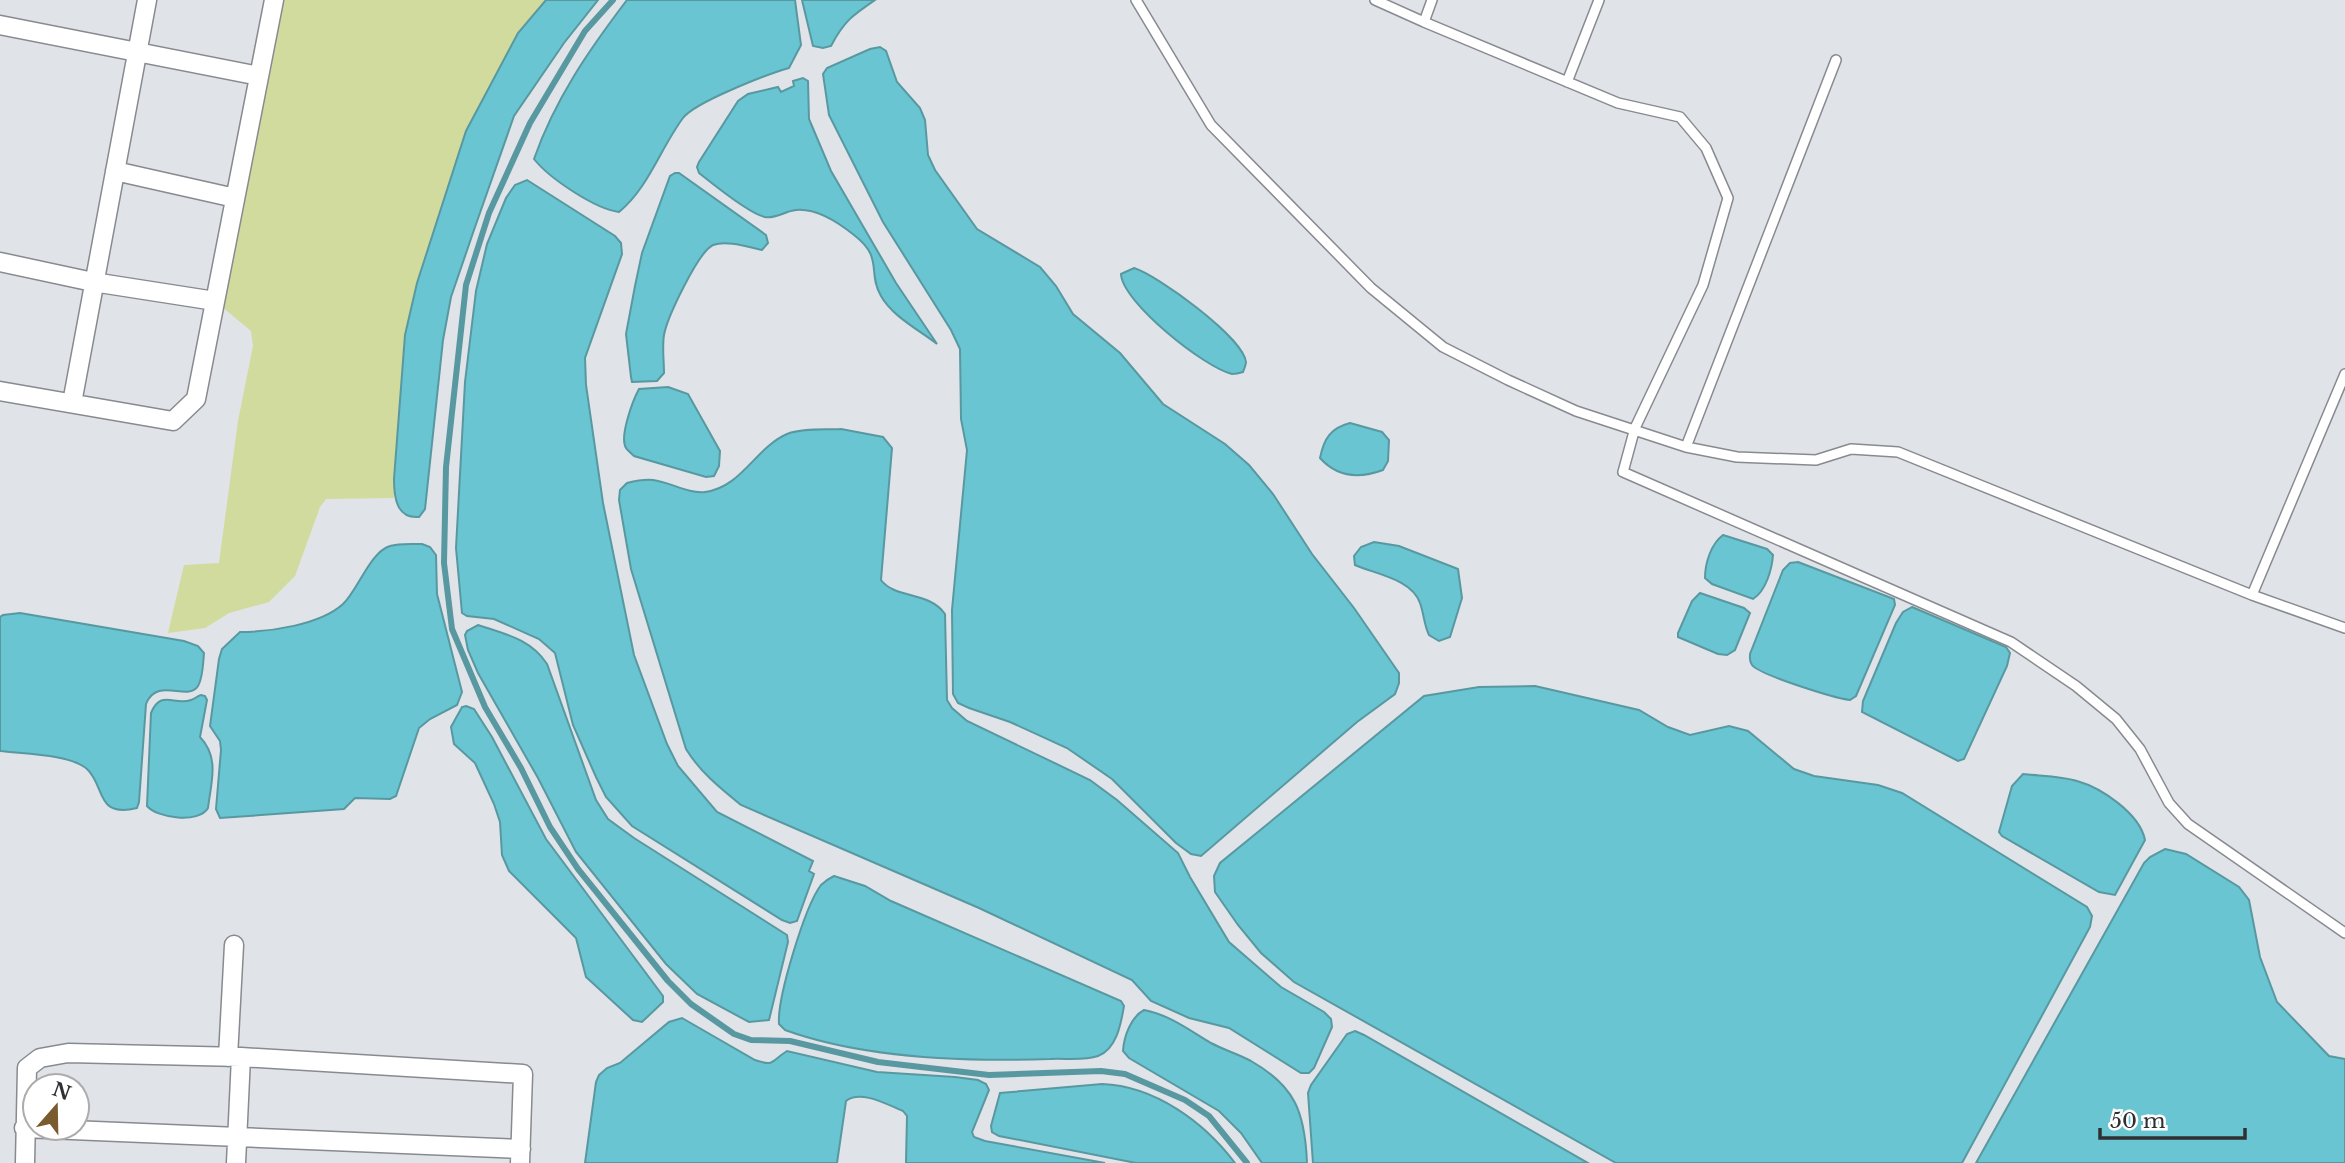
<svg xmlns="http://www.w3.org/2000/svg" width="2345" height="1163" font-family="'Libre Baskerville',serif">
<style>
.green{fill:#d1db9e}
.water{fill:#69c5d1;stroke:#5898a1;stroke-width:2}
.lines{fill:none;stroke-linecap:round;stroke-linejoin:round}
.stream{stroke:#5898a1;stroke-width:6}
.lane-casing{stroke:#878a8f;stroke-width:12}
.street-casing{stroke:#878a8f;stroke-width:21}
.lane{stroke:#fff;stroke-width:9}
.street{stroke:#fff;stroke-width:18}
</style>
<rect width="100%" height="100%" fill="#e0e3e8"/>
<!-- green -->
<path class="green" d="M274 0H546L518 33 466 131 417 283 405 335 394 498 326 499 320 507 295 576 269 602 229 613 205 628 168 633 184 565 219 563 238 421 253 346 251 331 215 301Z"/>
<!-- water -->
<path class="water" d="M546 0H598L564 43 514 116 475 227 451 297 443 340 425 509 419 517C396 519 394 496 394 479L405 335 417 283 466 131 518 33Z
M627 0H795L801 45 789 68C768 74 695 102 683 118 660 149 649 187 619 212 595 209 549 178 534 159 555 99 589 50 627 0Z
M802 0H875C853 15 844 21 831 46L823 48 813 46Z
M880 47 886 51 897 82 920 108 925 120 928 155 935 170 977 229 1040 267 1056 286 1073 314 1120 353 1163 404 1225 444 1249 465 1273 494 1312 554 1354 608 1399 673V683L1395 694 1357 722 1201 856 1191 854 1176 843 1112 779 1067 748 1010 722 969 708 958 703 953 694 952 610 967 450 961 419 960 349 951 330 883 222 829 115 823 74 827 68 870 49Z
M803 78 808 81 809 119 831 171 896 283 937 344C919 330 892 316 881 296 867 272 884 258 854 235 839 223 816 208 796 210 785 211 776 219 765 217 749 214 713 184 699 173L697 167 699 162 738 101 748 94 778 87 781 92 794 86 793 81Z
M675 173H679L766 235 768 243 762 250C748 247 727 240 713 245 698 252 667 318 664 335 662 347 664 361 664 373L657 381 632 382 631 377 626 334 635 286 642 253 670 176Z
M527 180 615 236 621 243 622 254 585 358 586 385 603 503 634 655 667 744 678 766 717 812 813 861 809 871 814 874 797 921 790 923 782 920 632 826 606 797 596 777 573 725 555 653 539 639 494 619 467 616 462 613 456 548 465 382 476 291 487 244 506 198 515 185Z
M1134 268C1157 275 1243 337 1246 362 1246 365 1244 369 1243 372 1240 373 1235 374 1232 374 1205 368 1122 302 1121 274Z
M668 387 688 394 720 451 719 466 714 476 706 477 634 456C633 455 627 450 626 448 619 437 633 400 639 389Z
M1350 423 1382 432 1389 440 1388 461 1383 470C1359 479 1337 477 1320 458 1324 438 1331 428 1350 423Z
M841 429 883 437 892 448 881 580C895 599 929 591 945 614L947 700 952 708 967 721 1090 780 1117 800 1178 853 1190 877 1229 942 1281 987 1324 1012 1331 1019 1332 1027 1314 1068 1309 1073H1301L1229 1028 1189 1018 1151 1001 1132 980 979 908 741 805C720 788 700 772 686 749L631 569 619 500 620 490 627 483C635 481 644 479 653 480 670 482 688 494 705 492 742 487 755 448 787 434 803 428 824 430 841 429Z
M1723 535 1767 549 1773 555C1772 569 1766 591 1753 599L1712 584 1705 578C1705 563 1711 544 1723 535Z
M1374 542 1399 546 1458 569 1462 598 1450 637 1439 641 1429 635C1424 625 1424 614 1420 603 1412 579 1375 574 1355 565L1354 556 1361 547Z
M422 544 430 547 436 555 437 594 462 692 457 705 430 719 419 728 396 796 390 799 355 798 344 809 220 818 216 809 221 750 220 741 210 726 219 659 222 649 240 632C269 632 320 625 343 604 358 590 370 552 390 546 399 543 412 544 422 544Z
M1798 562 1894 599 1895 605 1856 696 1850 700C1834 698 1760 675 1752 665 1749 661 1750 659 1750 654L1783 570 1790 563Z
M1700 593 1744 608 1750 613 1735 650 1727 655 1718 654 1678 637V633L1692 601Z
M1912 607 2006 647 2010 653 2007 666 1964 759 1958 761 1862 712 1863 701 1896 623 1903 612Z
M20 613 184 641 198 646 204 653C203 663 203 678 198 686 188 702 157 676 146 704L139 802 137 808C95 818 106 787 87 769 70 754 22 754 0 751V617L3 615Z
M478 625C505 634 531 639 547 664L596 800 608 819 634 838 787 935 788 942 769 1020 749 1022 697 994 666 964 576 852 538 778 478 673 468 650 465 635 467 631Z
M1535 686 1639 710 1668 727 1690 735 1729 726 1748 731 1794 769 1814 776 1878 785 1902 793 2087 907 2092 916 2090 927 1962 1163H1616L1294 982 1261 953 1238 925 1215 892 1214 876 1220 863 1424 696 1479 687Z
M201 695 205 696 207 700 200 737C220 758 211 782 208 808 199 824 157 818 147 806L151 713C161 689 174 706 191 700 195 699 197 696 201 695Z
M466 706 474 709 492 737 546 839 663 996V1002L642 1022 633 1020 586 977 576 938 509 871 502 855 500 822 494 804 475 763 454 744 451 727 462 707Z
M2023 774C2040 776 2061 776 2077 781 2102 788 2140 814 2145 840L2115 895 2099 892 2002 836 1999 832 2012 786Z
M2165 849 2186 854 2239 887 2249 900 2260 957 2277 1002 2329 1056 2345 1059V1163H1976L2144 863 2150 857Z
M834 876 865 886 891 901 1121 1001 1124 1006C1121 1023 1117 1049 1098 1056 1084 1061 1064 1058 1050 1059 965 1062 865 1059 785 1030L779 1024C777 998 805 906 821 885 825 881 830 878 834 876Z
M1144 1010C1170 1015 1189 1030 1211 1043 1224 1050 1238 1054 1251 1061 1295 1086 1305 1112 1307 1163H1262L1241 1133 1219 1111 1129 1058 1123 1051C1124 1036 1131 1017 1144 1010Z
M682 1018 755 1060C775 1067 771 1061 787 1051L877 1072 955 1077 978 1080 986 1084 989 1090 972 1132 974 1137 985 1141 1105 1163H906L907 1116 903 1111C888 1105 860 1089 846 1101L837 1163H585L596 1082 599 1075 607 1068 620 1063 669 1022Z
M1355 1031 1364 1035 1588 1163H1313L1308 1093 1311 1085 1347 1034Z
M1102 1084C1155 1086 1204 1122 1235 1163H1136L999 1136 992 1132 991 1126 1000 1093Z"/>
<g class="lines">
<!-- stream -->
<path class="stream" d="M613 0 585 31 530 123 489 213 466 285 446 467 444 563 452 629 485 707 521 768 550 827 578 869 668 981 691 1004 734 1034 751 1040 790 1041 878 1062 989 1075 1101 1071 1125 1074 1185 1100 1209 1116 1247 1163"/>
<!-- lane casing -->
<g class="lane-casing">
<path id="lane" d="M1136 0 1211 125 1371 288 1443 347 1508 380 1576 411 1686 447 1737 457 1816 460 1851 449 1898 452 2252 595 2345 374
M1375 0 1424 22 1432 0
M1424 22 1618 103 1680 117 1706 148 1728 198 1703 285 1635 428 1623 472 2011 642 2076 686 2116 719 2140 749 2169 803 2188 824 2345 933
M1567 82 1599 0
M1686 447 1836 60
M2252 595 2345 628"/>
</g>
<!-- street casing -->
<g class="street-casing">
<path id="street" d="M0 25 259 76
M115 171 235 198
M0 262 93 282 215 301
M0 391 173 421 196 399 274 0
M72 403 147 0
M228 1057 234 945
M24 1128 521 1149
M25 1163 27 1068 40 1058 68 1053 241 1057 523 1074 520 1163
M236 1163 241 1057"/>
</g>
<!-- lane -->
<use href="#lane" class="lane"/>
<!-- street -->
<use href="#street" class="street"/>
</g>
<!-- north arrow -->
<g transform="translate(56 1107) rotate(20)"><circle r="33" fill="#ffffff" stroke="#acacad" stroke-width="2"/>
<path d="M0-5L12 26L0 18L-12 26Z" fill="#7a5b30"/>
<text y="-10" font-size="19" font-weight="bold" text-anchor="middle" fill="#2f3032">N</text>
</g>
<!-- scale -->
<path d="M2100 1128v10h145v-10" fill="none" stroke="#2f3032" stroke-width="3.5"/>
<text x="2110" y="1128" font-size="21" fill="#2f3032" stroke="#ffffff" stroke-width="5" paint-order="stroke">50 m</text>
</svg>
